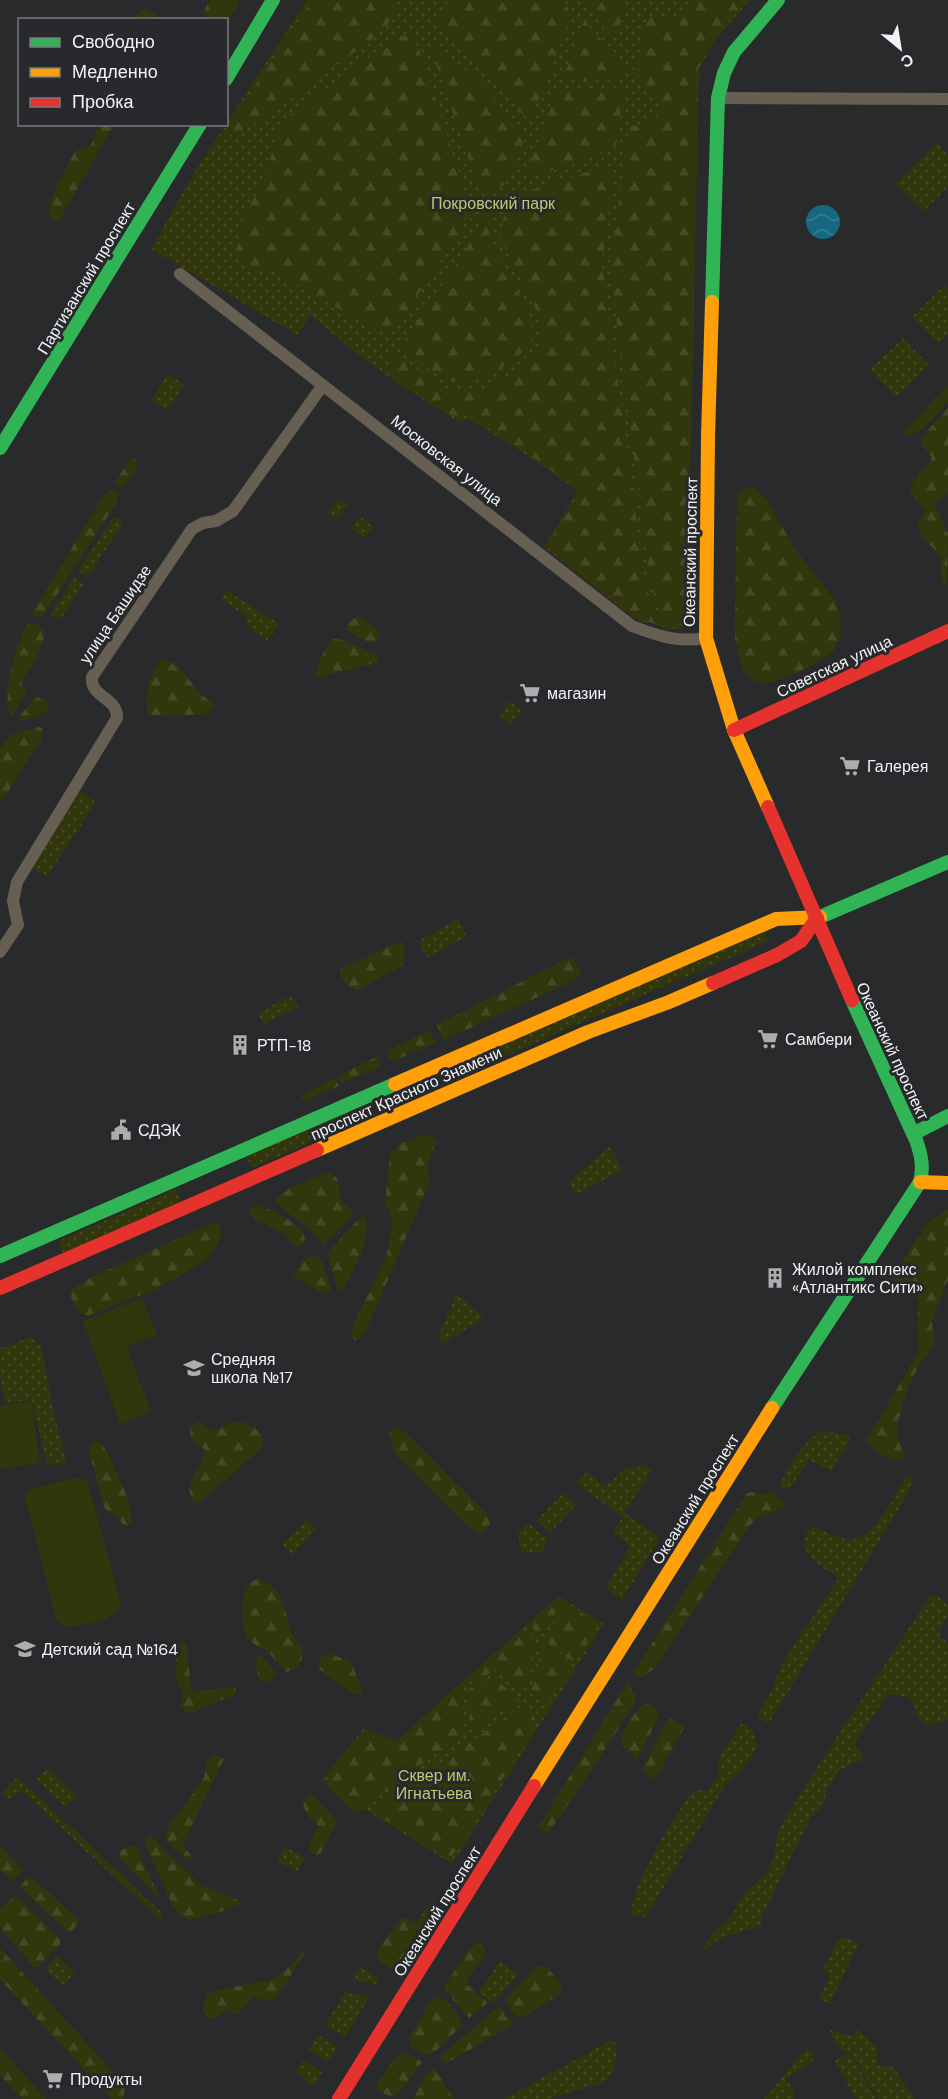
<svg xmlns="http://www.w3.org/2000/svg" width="948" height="2099" font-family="'DM Sans',sans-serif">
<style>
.grass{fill:url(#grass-dots)}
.forest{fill:url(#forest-firs)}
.pitch{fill:#31360d}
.water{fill:url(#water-waves)}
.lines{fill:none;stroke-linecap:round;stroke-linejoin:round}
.street{stroke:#685f53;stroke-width:12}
.fast{stroke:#30b455;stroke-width:14}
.slow{stroke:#ff9f0a;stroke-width:14}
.jam{stroke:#e5322d;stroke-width:14}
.labels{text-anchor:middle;stroke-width:6;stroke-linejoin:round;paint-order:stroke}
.park-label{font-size:16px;fill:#bcca6d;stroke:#28292c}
.street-label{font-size:16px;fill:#f2f3f5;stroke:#28292c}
.poi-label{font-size:16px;fill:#f2f3f5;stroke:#28292c;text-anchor:start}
</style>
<defs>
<pattern id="grass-dots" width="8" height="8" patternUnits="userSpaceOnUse" patternTransform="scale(1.5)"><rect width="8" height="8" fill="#31360d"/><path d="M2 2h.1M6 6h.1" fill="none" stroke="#454a25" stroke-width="1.8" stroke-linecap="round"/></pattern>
<pattern id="forest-firs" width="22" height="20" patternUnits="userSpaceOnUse" patternTransform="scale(1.5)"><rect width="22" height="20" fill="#31360d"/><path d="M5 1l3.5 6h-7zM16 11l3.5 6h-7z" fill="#454a25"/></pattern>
<pattern id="water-waves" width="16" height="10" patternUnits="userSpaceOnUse" patternTransform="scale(1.5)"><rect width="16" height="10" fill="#156880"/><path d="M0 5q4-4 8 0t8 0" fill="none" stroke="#387e93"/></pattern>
</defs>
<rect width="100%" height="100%" fill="#292a2b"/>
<!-- grass -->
<path class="grass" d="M307 0H750L715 40 699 70 687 629H671L637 620 544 547 578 491 519 450 467 418 462 424 399 384 357 354 311 315 297 335 151 249 195 171Z
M937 143 948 155V187L923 212 896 184Z
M944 285 948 289V334L938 344 912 317Z
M903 338 929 365 897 397 870 370Z
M168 374 184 385 167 410 151 400Z
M338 498 348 505 337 520 327 513Z
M114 516 124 522 88 577 78 571Z
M360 516 373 527 364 538 351 528Z
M74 578 84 584 60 620 50 614Z
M227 590 279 624 267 641 246 626 247 617 220 598Z
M510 701 522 711 511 725 499 715Z
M79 791 96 802 47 877 30 867Z
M458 919 467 936 427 958 418 941Z
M764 932 768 941 409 1098 404 1086Z
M292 995 298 1007 264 1024 258 1013Z
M365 1104 370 1117 252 1168 246 1156Z
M610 1146 622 1170 575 1195 569 1182Z
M176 1189 182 1202 63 1253 58 1241Z
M456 1294 485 1317 445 1343 438 1337Z
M32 1336 41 1347 53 1409 66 1460V1462C61 1466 51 1467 46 1462L32 1400 9 1403 5 1401 0 1375V1347H6Z
M825 1431 847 1435 849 1437V1442L831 1471 809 1460 789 1490 781 1487 780 1484C790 1468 805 1434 825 1431Z
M645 1464 652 1470 625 1511 626 1514 657 1535 659 1540 622 1600 606 1588 630 1547 613 1532 622 1517C607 1505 591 1496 577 1483L585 1473H589L604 1485H607L626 1468 638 1467Z
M910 1475 913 1480 910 1490 770 1722 765 1723 759 1718 758 1713 773 1689 781 1665 838 1579 837 1577C819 1564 796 1555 808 1530L815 1527C827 1532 838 1539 851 1539 875 1539 894 1495 906 1477Z
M563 1493 576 1505 550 1533 537 1520Z
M306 1520 316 1530 292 1555 282 1545Z
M528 1523 548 1539 542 1552H523L521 1550 518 1533Z
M935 1595 948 1604V1615L939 1633 940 1636 948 1643V1719C938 1724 923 1730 917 1716 915 1711 915 1706 913 1701L905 1697 888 1694 854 1744 863 1753 861 1760 838 1771 827 1791 822 1809 811 1817 762 1917V1926L723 1937 704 1951C705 1939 719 1928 728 1920 736 1911 740 1898 748 1890 755 1883 763 1878 768 1870 778 1855 773 1839 782 1823 829 1746 881 1672 930 1596Z
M559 1596 604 1624 452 1864 365 1809 356 1814 322 1780 364 1728 396 1741Z
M744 1723 753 1730 757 1747 744 1768 731 1779 720 1794 646 1917 634 1916 631 1912C638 1871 670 1826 692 1791L706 1790 710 1788 718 1775 719 1758 741 1724Z
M48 1768 77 1796 66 1807 36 1780Z
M16 1778H19L161 1912 163 1917 160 1920 24 1793 20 1792 11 1798H5L3 1792Z
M285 1847 305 1858 297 1872 277 1861Z
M846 1938 859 1943 830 2004 819 1998 830 1976 822 1971 839 1939Z
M57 1956 75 1973 63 1986 45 1969Z
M500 1961 518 1975 493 2003 479 1992Z
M360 1967 380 1979 377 1984 352 1980Z
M345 1992 369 1997 345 2037 325 2025Z
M831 2030 852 2037 857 2030 860 2031 877 2047V2065L892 2067 895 2069 914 2099H878L851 2051 842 2052 829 2031Z
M318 2035 338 2047 328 2062 309 2050Z
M611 2040 615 2042C618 2054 615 2075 605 2082L549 2099H504Z
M807 2048 813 2054V2061L786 2079 795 2093 793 2099H764Z
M850 2052 876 2099H856L834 2061Z
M303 2060 322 2072 313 2087 296 2071Z"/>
<!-- forest -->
<path class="forest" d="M210 0H239L227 24 226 20 214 19 204 14V11Z
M312 0H395C397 11 391 22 384 29 369 44 349 55 332 68 300 91 269 117 233 135H227L225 131Z
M449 0H561L568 8 570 18 546 85 529 119 523 115 498 81 438 28V19Z
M590 0H624L622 18 615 37 613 38 590 11Z
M690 0H748L713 39 698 69 687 623 683 628 671 627 663 624 650 582 610 269 629 127 653 121 658 116 659 100 637 73 645 28 650 17C667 16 673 28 688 11Z
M145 9 154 13 160 19H134L138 13Z
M586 22 620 62 623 72C607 83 581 82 563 79L583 23Z
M403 35 413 39 419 49 470 207 463 228 394 330 383 333 306 291 270 269H254L236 250 241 239 239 228 241 219 255 197 267 171 279 125 283 120 397 37Z
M433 49H435C470 66 502 103 522 136L523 142 505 185 480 192 479 190 433 54Z
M620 86 624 90 616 144 613 150 531 177 527 175 529 165 554 99 562 91 604 90Z
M99 125H118L117 128 110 131 60 220 54 222C40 205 67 169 75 151L91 145Z
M608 165 614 170 602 266 645 583 659 625 637 619 548 548 547 545 579 494V490L520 448 467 415 458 417 453 416 398 381 391 374 388 360 394 354H397L444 389 466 392 481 390 507 377 538 349 542 331 537 311 502 241C498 224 506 208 517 195Z
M497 200 500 202C497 211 488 221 489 232 490 241 495 249 499 257 509 278 539 319 530 342 526 352 501 369 491 374 450 394 438 375 407 350L404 346V341L476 234 485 204Z
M948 386V401C938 412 921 437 905 435L904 431Z
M948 408V494L934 503 948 533 947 587C935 579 945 568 940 557 935 547 923 541 919 531 916 522 924 517 924 509L909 491 914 481 931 460V456L922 445 921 440 925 433Z
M131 458H135L138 466 122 488 115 484 116 481Z
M744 487 755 488 767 500 795 549 836 602 840 618 841 635 833 652 812 666 773 682 763 684 754 681 742 669 735 638 736 531 738 495Z
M111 489 118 492 117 502 45 613 38 618 33 615 32 613 104 495Z
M357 616 366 620 380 632V636L374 643 363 640 347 630 348 624Z
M29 623C62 625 30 667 23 679L22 684 26 692 12 717C0 704 15 638 29 623Z
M333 639 344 640 378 656 380 660 376 663 318 678 316 676C317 663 324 649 333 639Z
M161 660C180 661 190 683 202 695 206 699 210 700 214 704L212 710 203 715H150C141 705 151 667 161 660Z
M35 696 47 702 49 708 38 717 18 721V719Z
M39 727 43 729 42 739 0 804V749L11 734Z
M401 941 403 943 405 959 402 966 358 990C349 989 341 980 339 971L342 968Z
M568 958 573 959 580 970 579 976 575 980 444 1040 442 1038 437 1025Z
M429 1030 436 1043 393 1061 387 1058 389 1050Z
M378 1056 381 1063 378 1068 341 1083 338 1076Z
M335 1078 339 1086 304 1101 301 1099 303 1094Z
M424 1135 433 1137 436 1142 427 1166 430 1182 363 1337 355 1341 351 1334 354 1323 387 1255 393 1220 385 1203 390 1155 399 1144Z
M329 1172 337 1178 342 1202 350 1208 353 1215 324 1245 310 1230 276 1203V1199L290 1188Z
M256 1206C270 1207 306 1226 305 1241L296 1248 287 1236 250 1216 249 1213 250 1209Z
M948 1209V1280L944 1287 932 1322 934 1339 933 1346 918 1367 906 1392 898 1422V1439L905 1456 902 1460C890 1461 871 1452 867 1440L917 1354 919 1344 917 1327 919 1302 916 1297 903 1289 893 1295 885 1288 927 1223Z
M364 1216C374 1235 352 1272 343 1290L338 1291 327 1253 360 1218Z
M213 1223 220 1226 221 1236 218 1244 207 1260 157 1289 89 1315H82L73 1303 70 1293 72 1289 92 1277Z
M315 1255 322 1261 331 1289 328 1294 320 1292 294 1277C297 1266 304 1257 315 1255Z
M198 1421 212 1430 217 1431C221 1428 225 1424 230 1423 244 1419 260 1428 264 1441L262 1448 198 1504 192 1500C184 1481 198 1472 205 1454V1450C195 1443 190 1441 190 1428Z
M395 1427 405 1432 488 1515 491 1521 485 1532 479 1533 471 1529 395 1455 390 1433Z
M96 1441 103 1445C112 1464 134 1502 131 1522L128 1525 122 1524 118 1516 107 1512 103 1505 89 1451 91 1443Z
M751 1492 761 1494 774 1492 786 1505 784 1508 759 1517 750 1525 656 1667 643 1677 636 1676 634 1672 746 1494Z
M257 1579C286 1588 283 1608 291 1632 293 1637 296 1639 299 1644 306 1657 301 1670 286 1672 280 1666 274 1657 267 1651 261 1647 252 1645 248 1638 239 1624 240 1584 257 1579Z
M557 1598 564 1603 539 1635 529 1623Z
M569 1604 599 1624 575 1663 551 1646 544 1638Z
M522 1630 528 1631 536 1640 528 1685 524 1689 520 1688 496 1671 470 1681 465 1680Z
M184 1641 187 1649 191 1689 195 1692 231 1687 236 1689V1694L195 1711 186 1713 180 1705 184 1697 177 1680 175 1665 179 1644Z
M542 1645 570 1669 547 1705 531 1692Z
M258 1654 263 1657 276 1673C274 1680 266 1686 259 1680L256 1665Z
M331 1654 351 1662 362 1689 361 1693 353 1694 319 1669 318 1663C321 1657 324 1655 331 1654Z
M492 1679 497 1681 517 1697 519 1700 468 1732 471 1706 468 1689Z
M629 1682 630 1688 636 1694 635 1702 595 1765 550 1831 546 1833 538 1827 627 1683Z
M458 1685C469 1696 462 1722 459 1736L359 1811 353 1810 326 1781 363 1732 367 1731 396 1742Z
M644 1703 655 1707 660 1713 637 1760 620 1744C623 1731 634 1712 644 1703Z
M522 1706C531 1710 537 1717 534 1727L463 1843 450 1858H447L376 1814V1808Z
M671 1719 678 1722 684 1728 658 1774 655 1779C649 1777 644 1773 643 1767L663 1727 666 1722Z
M215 1755 224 1759 223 1761 183 1845 193 1858 190 1861 188 1860 169 1844 165 1837 169 1826 204 1778 207 1761Z
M311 1794 330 1812 337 1822 321 1853 317 1855 311 1852 308 1847 318 1826 308 1816 303 1805 308 1795Z
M150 1835 200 1884 240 1901 241 1904 223 1911 190 1920 181 1916 173 1907 145 1843 146 1837Z
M0 1846 24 1870 13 1881 0 1871Z
M134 1846 137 1847 160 1899 119 1858 121 1851 126 1847Z
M29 1877 36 1881 78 1919 79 1923 71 1932H67L22 1889 21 1885Z
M14 1896 18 1897 61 1940 60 1944 38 1967H34L0 1928V1908Z
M434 1900 436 1905 398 1966 394 1969C387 1968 377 1961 376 1953L401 1918 404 1917 414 1923 417 1922 430 1903Z
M476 1944H481L486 1950C483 1963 470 1971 466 1984L487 2002 486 2005 469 2018 444 1989 445 1985 467 1952Z
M0 1948 124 2084 125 2090 123 2099H111L0 1979Z
M305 1948 304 1954 276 1999 265 2001 254 1996 238 2013 234 2014 226 2010 213 2019 209 2018 203 2010 206 1994 214 1991 274 1979 286 1970Z
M538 1966 546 1967C553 1974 562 1982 562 1993L524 2017H517L505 2003V1999Z
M436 1996C449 2001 459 2012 462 2025L436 2051 427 2055 411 2047 409 2039 429 2003Z
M498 2007 501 2008 513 2023 512 2025 447 2063 441 2061 440 2057 442 2055Z
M0 2048 46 2099H22L0 2075Z
M406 2052 422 2062C416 2070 401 2095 392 2096 387 2096 382 2092 378 2090L377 2083 396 2057Z
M434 2068 454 2099H413L427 2074Z"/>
<!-- pitch -->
<path class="pitch" d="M142 1298 157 1335 124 1348 127 1347 151 1412 120 1424 83 1321Z
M31 1401 40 1463 0 1469V1406Z
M77 1478 87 1480 121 1603C116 1622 84 1625 67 1627L63 1626 57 1621 25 1496 29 1490 33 1488Z"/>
<!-- water -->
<path class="water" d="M806 222a17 17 0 1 1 34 0a17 17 0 1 1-34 0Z"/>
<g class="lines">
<!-- street -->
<path class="street" d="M718 98 948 99
M180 274 632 626C658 636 678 643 706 638
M0 952 18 925 13 901 17 882 117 718C118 697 90 698 92 677L192 529 203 523 216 521 233 511 323 385"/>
<!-- fast -->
<path class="fast" d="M226 79 273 0
M712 302 718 98 724 73 734 52 778 0
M0 448 200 124
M820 917 948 862
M913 1134 948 1116
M0 1256 395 1084
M772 1408 920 1182C924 1167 921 1154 916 1140L852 1000"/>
<!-- slow -->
<path class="slow" d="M712 302 708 436 706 638 734 730 768 807
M395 1084 776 919 820 917
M317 1150 588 1032 669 1002 713 983
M920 1182 948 1183
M534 1786 772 1408"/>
<!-- jam -->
<path class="jam" d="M734 730 948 631
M768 807 852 1000
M713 983 777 955 801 941 817 918
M0 1288 317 1150
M339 2099 534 1786"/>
</g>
<!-- icons -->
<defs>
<g id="supermarket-bare" transform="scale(1.62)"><path d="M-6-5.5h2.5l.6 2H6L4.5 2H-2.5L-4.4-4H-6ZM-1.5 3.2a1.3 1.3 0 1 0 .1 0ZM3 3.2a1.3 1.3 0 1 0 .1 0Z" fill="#acadae" stroke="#28292c" stroke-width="2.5" paint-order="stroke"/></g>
<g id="building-bare" transform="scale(1.62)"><path d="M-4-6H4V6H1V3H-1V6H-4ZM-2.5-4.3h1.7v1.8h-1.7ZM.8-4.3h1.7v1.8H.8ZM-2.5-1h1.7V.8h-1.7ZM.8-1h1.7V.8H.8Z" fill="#acadae" stroke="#28292c" stroke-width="2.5" paint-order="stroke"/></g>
<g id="civic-bare" transform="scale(1.62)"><path d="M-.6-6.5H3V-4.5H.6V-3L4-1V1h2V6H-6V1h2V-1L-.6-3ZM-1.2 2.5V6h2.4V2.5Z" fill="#acadae" stroke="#28292c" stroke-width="2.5" paint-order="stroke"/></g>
<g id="school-bare" transform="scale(1.62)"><path d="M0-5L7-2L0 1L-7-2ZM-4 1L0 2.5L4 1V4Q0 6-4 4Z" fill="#acadae" stroke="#28292c" stroke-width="2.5" paint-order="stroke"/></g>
</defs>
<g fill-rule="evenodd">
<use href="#supermarket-bare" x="530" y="693"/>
<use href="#supermarket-bare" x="850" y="766"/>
<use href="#supermarket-bare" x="768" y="1039"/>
<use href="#building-bare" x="240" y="1045"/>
<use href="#civic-bare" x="121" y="1130"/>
<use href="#building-bare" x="775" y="1278"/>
<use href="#school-bare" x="194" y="1368"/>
<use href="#school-bare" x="25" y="1649"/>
<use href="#supermarket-bare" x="53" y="2079"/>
</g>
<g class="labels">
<!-- park labels -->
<g class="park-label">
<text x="493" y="209">Покровский парк</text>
<text x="434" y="1781">Cквер им.<tspan x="434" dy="18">Игнатьева</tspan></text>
</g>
<!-- street labels -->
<g class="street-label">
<text transform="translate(86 278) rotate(-59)" y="6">Партизанский проспект</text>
<text transform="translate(447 460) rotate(38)" y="6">Московская улица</text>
<text transform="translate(690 552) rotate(-89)" y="6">Океанский проспект</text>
<text transform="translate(115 614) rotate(-56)" y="6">улица Башидзе</text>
<text transform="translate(834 666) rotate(-25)" y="6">Советская улица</text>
<text transform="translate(893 1051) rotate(65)" y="6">Океанский проспект</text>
<text transform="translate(406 1093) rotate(-24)" y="6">проспект Красного Знамени</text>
<text transform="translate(695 1499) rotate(-58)" y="6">Океанский проспект</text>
<text transform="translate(437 1911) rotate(-58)" y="6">Океанский проспект</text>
</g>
<!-- poi labels -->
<g class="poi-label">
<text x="547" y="699">магазин</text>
<text x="867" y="772">Галерея</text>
<text x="785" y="1045">Самбери</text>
<text x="257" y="1051">РТП-18</text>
<text x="138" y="1136">СДЭК</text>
<text x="792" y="1275">Жилой комплекс<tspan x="792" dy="18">«Атлантикс Сити»</tspan></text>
<text x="211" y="1365">Средняя<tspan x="211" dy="18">школа №17</tspan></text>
<text x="42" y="1655">Детский сад №164</text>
<text x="70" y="2085">Продукты</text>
</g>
</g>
<!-- legend -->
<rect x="18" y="18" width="210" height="108" fill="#28292c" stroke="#797a7c" stroke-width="1.5"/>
<rect x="30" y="38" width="30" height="9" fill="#30b455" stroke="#797a7c" stroke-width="1.5"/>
<text x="72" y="48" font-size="18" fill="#f2f3f5">Свободно</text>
<rect x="30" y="68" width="30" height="9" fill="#ff9f0a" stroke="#797a7c" stroke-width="1.5"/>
<text x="72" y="78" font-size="18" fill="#f2f3f5">Медленно</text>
<rect x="30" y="98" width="30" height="9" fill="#e5322d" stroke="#797a7c" stroke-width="1.5"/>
<text x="72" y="108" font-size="18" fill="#f2f3f5">Пробка</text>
<!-- north arrow -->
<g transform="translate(900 48) rotate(150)" stroke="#28292c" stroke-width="4.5" paint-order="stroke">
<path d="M0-4.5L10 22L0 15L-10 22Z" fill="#f2f3f5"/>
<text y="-9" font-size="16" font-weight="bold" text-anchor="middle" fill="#f2f3f5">С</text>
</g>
</svg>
